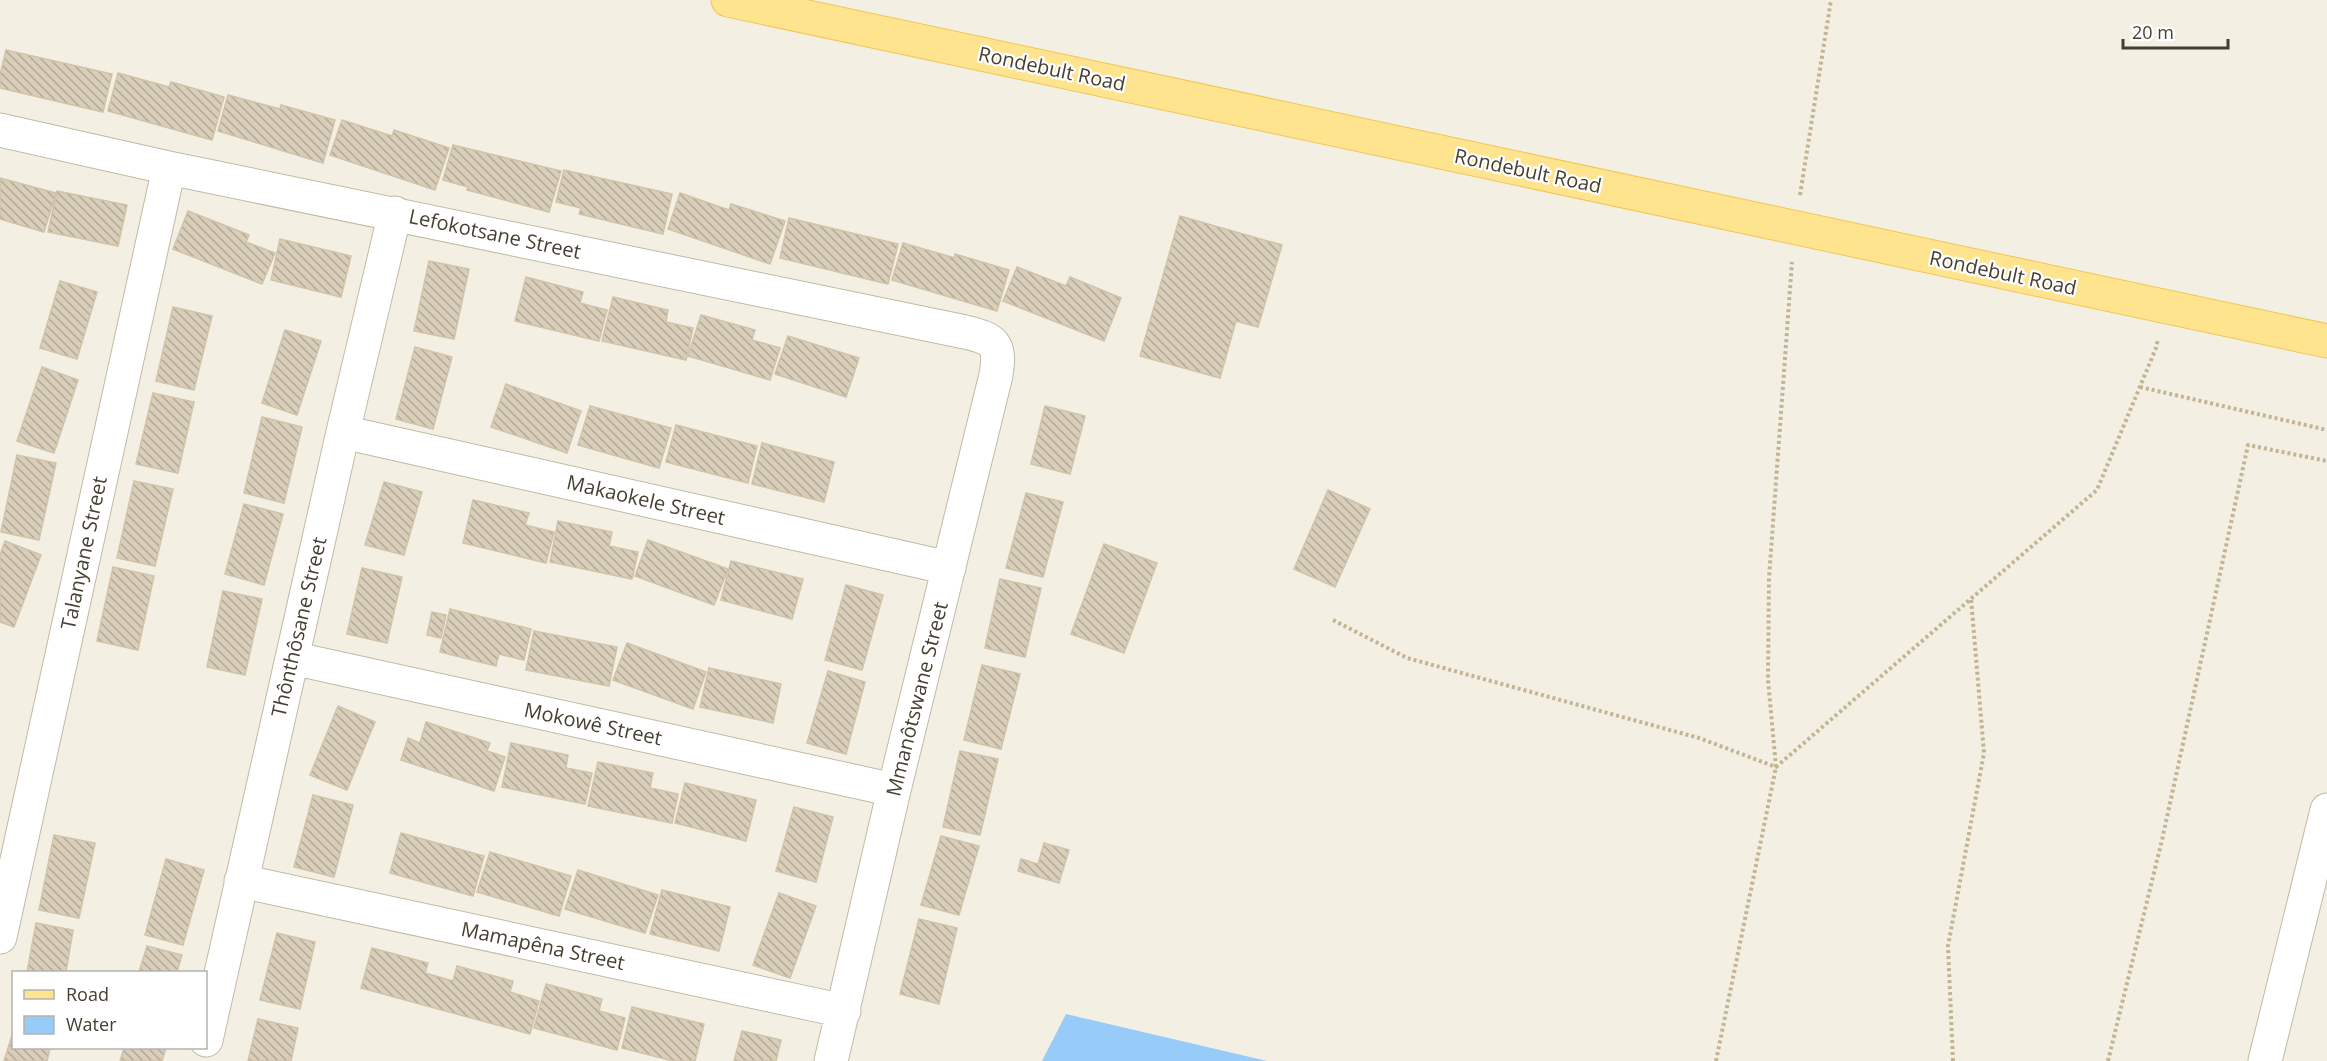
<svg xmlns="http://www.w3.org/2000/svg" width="2327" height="1061" font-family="'Open Sans',sans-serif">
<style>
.water{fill:#97ccf8}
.building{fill:url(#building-back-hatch);stroke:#d1c3a9;stroke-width:1.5}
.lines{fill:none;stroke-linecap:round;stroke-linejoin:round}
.minor-casing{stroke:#c2baa7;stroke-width:35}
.major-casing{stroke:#f0c753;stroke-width:35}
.path{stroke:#c3b494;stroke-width:4;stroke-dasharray:3 3;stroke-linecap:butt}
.minor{stroke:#fff;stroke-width:33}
.major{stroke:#ffe48f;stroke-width:33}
.labels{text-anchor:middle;stroke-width:4.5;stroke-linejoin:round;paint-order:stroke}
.street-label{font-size:20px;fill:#453f32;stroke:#fff}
</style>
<defs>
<pattern id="building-back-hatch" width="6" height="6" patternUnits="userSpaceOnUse" patternTransform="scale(1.5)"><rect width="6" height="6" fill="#d9ceb9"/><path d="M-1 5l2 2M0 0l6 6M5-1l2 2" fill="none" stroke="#b2a997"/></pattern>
</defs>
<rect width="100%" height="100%" fill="#f3efe2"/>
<!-- water -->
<path class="water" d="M1066 1014 1267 1061H1042Z"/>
<!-- building -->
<path class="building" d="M6 50 112 74 103 112 0 88V75Z
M118 73 169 87 171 82 224 97 212 140 108 111Z
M228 95 280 109 281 105 335 120 323 163 218 131Z
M342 120 392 136 394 130 449 148 435 190 330 155Z
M453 145 561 171 549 212 467 190 468 187 443 180Z
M564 170 672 194 663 234 579 214 581 208 556 202Z
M0 178 56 193 44 232 0 219Z
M57 191 127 205 118 246 48 232Z
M680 193 729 210 731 204 785 221 770 264 668 229Z
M188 211 249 235 246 242 275 253 262 284 173 249Z
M1180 216 1282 245 1258 327 1236 321 1220 378 1140 356Z
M789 218 898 244 888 284 780 258Z
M280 239 351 256 341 297 271 280Z
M903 243 955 258V254L1009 270 997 311 892 280Z
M429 261 469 269 454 339 414 331Z
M1017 267 1066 286 1070 277 1121 298 1104 341 1003 301Z
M526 277 583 292 580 303 607 310 599 341 515 321Z
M60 281 97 292 77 359 40 348Z
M613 297 668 310 666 322 693 328 686 360 602 341Z
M173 307 212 316 194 390 156 381Z
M701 315 755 330 752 340 780 348 770 380 688 356Z
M285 330 321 341 297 415 262 403Z
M788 336 859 358 846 397 775 374Z
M415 347 452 357 433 429 396 419Z
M42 367 78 380 54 453 17 441Z
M506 384 581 411 567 453 491 427Z
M153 393 194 402 178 473 136 464Z
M590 406 671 428 659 468 578 445Z
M1045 406 1085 416 1070 474 1031 464Z
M262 417 302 427 284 503 244 493Z
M676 425 757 446 748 483 666 462Z
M762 443 834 462 824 502 752 484Z
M17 455 56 463 39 540 1 532Z
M134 481 173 489 155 566 117 558Z
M384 482 422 492 404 555 365 545Z
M1328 490 1370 509 1335 587 1294 569Z
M1026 493 1063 502 1043 577 1006 568Z
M473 500 529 513 525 525 554 532 546 563 463 543Z
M244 504 283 514 264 585 225 574Z
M558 521 612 532 609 546 638 552 632 579 550 562Z
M648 540 728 569 714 605 635 576Z
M5 541 41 555 14 627 0 622V555Z
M1104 544 1157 563 1124 653 1071 634Z
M731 561 803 579 792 619 721 600Z
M113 567 154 576 138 650 97 641Z
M362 568 402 577 387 643 347 634Z
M1000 579 1041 588 1025 657 985 648Z
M846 585 883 595 862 670 825 660Z
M223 591 262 599 245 675 207 667Z
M450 609 531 629 524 660 499 654 496 666 440 652Z
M432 612 446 615 441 638 427 635Z
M534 631 617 647 609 686 526 670Z
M627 643 706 672 693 709 613 680Z
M982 665 1020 674 1001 749 964 740Z
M709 668 781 684 773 723 700 707Z
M828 671 865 682 846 754 807 743Z
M338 706 375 722 347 790 310 775Z
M426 722 490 743 487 751 505 757 494 791 401 760 408 738 420 743Z
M511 743 568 755 566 768 592 773 585 804 502 787Z
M960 751 998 759 980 835 943 827Z
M598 762 653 773 650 788 678 794 672 823 588 806Z
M685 783 756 800 746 841 675 823Z
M313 795 353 805 334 877 294 867Z
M794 807 833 817 816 882 776 871Z
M401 833 484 856 473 896 390 873Z
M54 835 95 843 79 918 39 910Z
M941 836 979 846 959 915 921 905Z
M1044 843 1069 850 1059 883 1018 871 1021 859 1038 864Z
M490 852 571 876 559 916 477 892Z
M166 859 204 870 183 945 145 935Z
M578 870 658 895 645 933 565 909Z
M662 890 730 907 719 951 650 934Z
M779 893 816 906 790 978 753 965Z
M919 919 957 928 939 1004 900 994Z
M36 923 73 930 66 972H27Z
M277 933 315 942 300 1009 260 1000Z
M147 946 182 955 177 972H139Z
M372 948 428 963 425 973 453 981 457 966 513 981 510 992 539 1001 530 1034 361 988Z
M546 984 602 999 599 1011 625 1018 617 1050 534 1028Z
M632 1007 704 1024 695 1061H673L622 1048Z
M258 1019 298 1028 291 1061H248Z
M14 1029V1048H50L47 1061H4Z
M742 1031 781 1040 776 1061H734Z
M124 1048H166L162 1061H120Z"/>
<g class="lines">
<!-- minor casing -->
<g class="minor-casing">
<path id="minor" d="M0 130 169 168 965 332C995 339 1001 344 996 375L894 790 831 1061
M343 432 949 568
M292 658 894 790
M241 881 844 1011
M0 937 169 168
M206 1040 343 432 395 213
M2265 1061 2327 810"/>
</g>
<!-- major casing -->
<g class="major-casing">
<path id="major" d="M728 0 2327 341"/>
</g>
<!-- path -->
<path class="path" d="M1800 195 1831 0
M2140 387 2327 430
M1333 620 1407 658 1699 738 1776 767 2097 490 2156 348 2158 339
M1716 1061 1776 767 1768 680 1769 578 1792 262
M1953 1061 1948 946 1984 753 1971 598
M2108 1061 2162 840 2248 445 2327 461"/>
<!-- minor -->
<use href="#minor" class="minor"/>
<!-- major -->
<use href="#major" class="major"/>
</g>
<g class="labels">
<!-- street labels -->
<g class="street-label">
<text transform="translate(1052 69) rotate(12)" y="7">Rondebult Road</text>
<text transform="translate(1528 171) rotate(12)" y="7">Rondebult Road</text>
<text transform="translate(495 234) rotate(12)" y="7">Lefokotsane Street</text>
<text transform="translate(2003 273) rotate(12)" y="7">Rondebult Road</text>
<text transform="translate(646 500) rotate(13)" y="7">Makaokele Street</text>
<text transform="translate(84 553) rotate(-78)" y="7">Talanyane Street</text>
<text transform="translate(299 627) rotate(-77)" y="7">Thônthôsane Street</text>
<text transform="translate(917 699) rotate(-76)" y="7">Mmanôtswane Street</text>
<text transform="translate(593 724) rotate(12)" y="7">Mokowê Street</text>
<text transform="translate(543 946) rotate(12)" y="7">Mamapêna Street</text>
</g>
</g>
<!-- legend -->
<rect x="12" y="971" width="195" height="78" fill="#ffffff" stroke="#b5b2ad" stroke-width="1.5"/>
<rect x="24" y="990" width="30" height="9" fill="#ffe48f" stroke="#b5b2ad" stroke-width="1.5"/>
<text x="66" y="1001" font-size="18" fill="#453f32">Road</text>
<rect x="24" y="1016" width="30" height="18" fill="#97ccf8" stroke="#b5b2ad" stroke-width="1.5"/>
<text x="66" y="1031" font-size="18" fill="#453f32">Water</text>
<!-- scale -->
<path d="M2123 39v9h105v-9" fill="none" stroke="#453f32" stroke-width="3"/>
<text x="2132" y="39" font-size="18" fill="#453f32" stroke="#ffffff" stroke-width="4.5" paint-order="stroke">20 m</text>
</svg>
